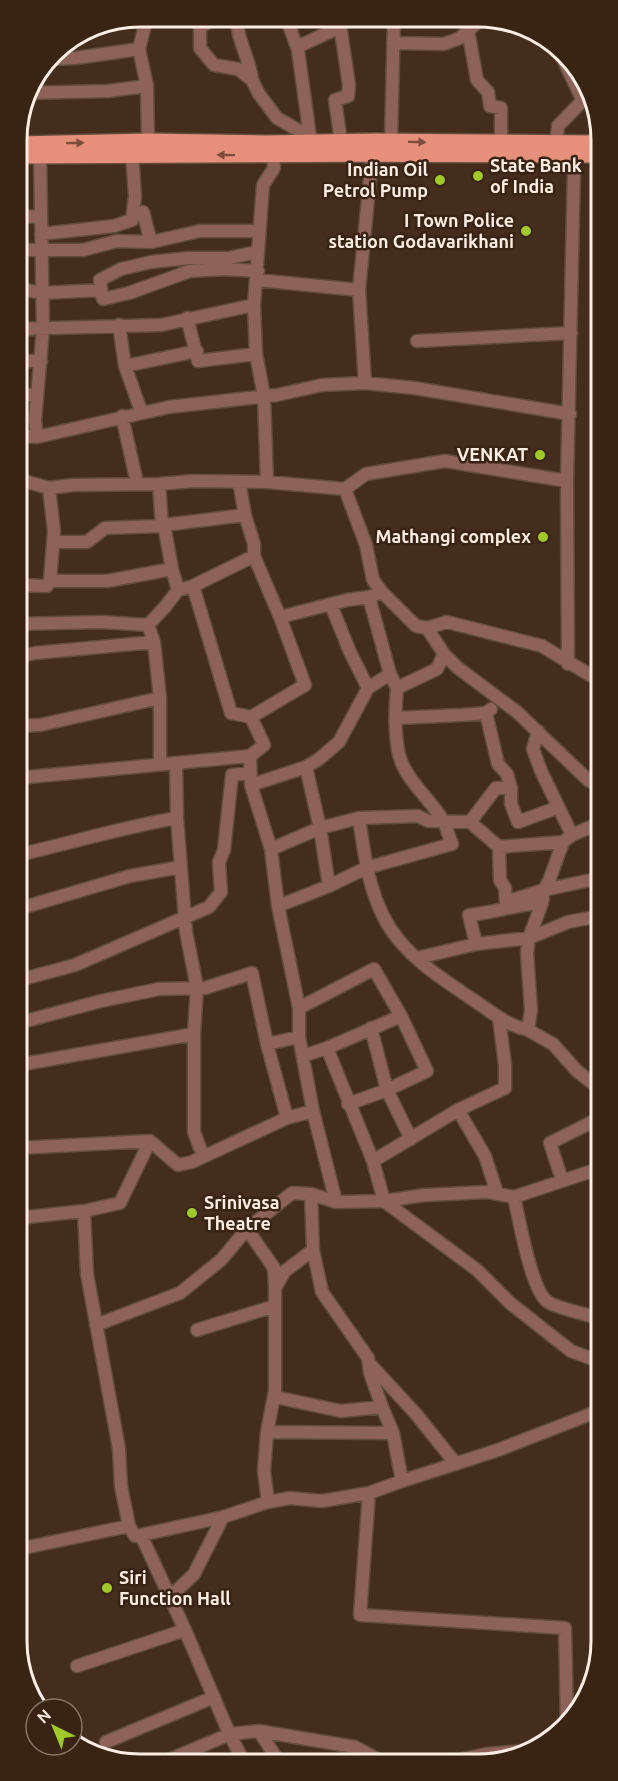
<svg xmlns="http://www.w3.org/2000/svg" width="618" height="1781" font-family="Ubuntu,sans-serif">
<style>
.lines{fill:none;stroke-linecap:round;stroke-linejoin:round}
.minor-casing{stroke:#624c3d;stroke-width:15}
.major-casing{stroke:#624c3d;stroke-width:18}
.minor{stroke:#8d6258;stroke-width:12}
.major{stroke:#e68f7a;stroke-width:15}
.oneway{fill:#7e4e3c}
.poi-dot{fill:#a1c92a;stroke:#392313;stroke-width:2}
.labels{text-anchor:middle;stroke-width:5;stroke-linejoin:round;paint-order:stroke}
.poi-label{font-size:18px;font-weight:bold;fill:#fdede3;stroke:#392313;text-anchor:end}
.rim{fill:none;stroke:#fdede3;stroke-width:3}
</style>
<rect width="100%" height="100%" fill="#442d1d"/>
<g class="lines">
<!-- minor casing -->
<g class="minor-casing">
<path id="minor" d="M217 17 200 27V48L214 65 238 69 252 80 259 94 277 118 310 137 312 141
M237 17C236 39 250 58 252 80
M286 17 298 50 310 137
M339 18 349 85 348 96 335 100 341 142
M466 19 477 80 488 92 490 106 501 108V143
M393 43 444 44 460 38 481 19
M297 47 340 27
M139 49 147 86 148 141
M562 51V57L583 101
M49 59 76 58 139 49 147 17 128 19
M27 93 108 91 147 86
M556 144 558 126 588 95
M373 148 359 290 365 383 414 388 570 414
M389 149 391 141 394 18
M17 216 40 217
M133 217 143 212 151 242
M41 234 114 226 132 220 135 196 132 154
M17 250H83L117 241 151 242 200 231H258
M257 280 359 290
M17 288 41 293 101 290 103 299 129 293 190 271 225 269 258 271
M102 296 100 280 121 269 151 262 189 258H228L258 252
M187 318 198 361 256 354
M119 325 125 366 197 351
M17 329 161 325 254 305
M417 341 571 333
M17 361H41
M125 366 141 411
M17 395H37
M122 416 137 483
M17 436 37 437 169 407 277 395 322 385 365 383
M37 437 35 420 43 329 40 156
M17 479 49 488 73 485 159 484 193 481 267 482 345 489 366 545 373 580 382 592 416 626 427 628 447 622 542 646 590 675H600
M267 482 264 396 256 354 254 305 263 185 274 168 273 155
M49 488 54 531 50 581
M345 489 366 474 445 461 567 481
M164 525 245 515
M53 542H87L105 528 162 526
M172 569 178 590 193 586 254 556V544L245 515 239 482
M17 585 47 586 50 581H107L172 569 164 525 162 526 159 484
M193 586 231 713 251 717
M369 597 390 674
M331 605 350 652 368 688
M280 617 347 600 369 597 382 592
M17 624 101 622 148 625 154 642 160 698 40 725 18 726
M148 625 165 607 178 590
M444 654 458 668 517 712 588 780 600 786
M18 657 35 653 154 642
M568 664 567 481 574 168 577 147
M160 698V763
M486 713 498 764 507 774 511 788V804L518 822 551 810 557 804
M397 718 461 715 486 713 491 709
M18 737 20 750 18 769
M250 756 264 745 251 717 305 685 280 617 254 556
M18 778 250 756 251 785 271 849 278 906 299 1008V1037L313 1111 336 1202 384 1201 477 1270 510 1303 571 1351 601 1362
M251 785 306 767 319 759 339 742 368 688 390 674 397 688 437 669 444 654 427 628
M359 818C365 859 370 905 398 939 416 962 444 980 469 997 489 1010 505 1025 528 1030L531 1010 527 953 529 938 542 903 544 890 549 881 563 842 572 835 541 771 533 749 538 731
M470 822 499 847
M572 835 600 823
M563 842 499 847 500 880 505 888 506 902 544 890 600 878
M271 849 320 828 359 818 418 816 428 821 470 822 496 788H511
M18 855C71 843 123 827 177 818
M329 886 366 868 452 844C449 837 447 829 444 822 432 801 410 784 401 761 394 743 395 708 397 688
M278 906 329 886 320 828 306 767
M18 909 130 876 181 867
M476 944 469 915C494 913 517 904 542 903
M417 958 476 944 529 938 568 922 600 916
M18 978H27L75 965 209 907 221 892 219 862 224 850 232 775 250 773
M299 1008 374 969 401 1016 427 1071 387 1090 348 1104
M18 1023 101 1001 159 989 205 988 252 973 267 1044 287 1118
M371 1028 387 1090 411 1139
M528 1030 553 1044 577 1071 600 1089
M194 1034V1132L203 1156
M267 1044 299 1037
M327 1048 401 1016
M303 1056 327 1048 373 1161
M18 1065 194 1034 197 987 186 932 177 818 176 764
M458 1110 505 1088V1065L499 1018
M150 1141 178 1165 192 1162 287 1118 313 1111
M18 1148 150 1141 120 1203 84 1211
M562 1180 550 1143 600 1118
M497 1193 485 1156 458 1110 373 1161 384 1201 425 1195 487 1192 514 1197 601 1168
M514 1197C519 1218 531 1291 548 1302 559 1309 587 1314 601 1319
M18 1218 84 1211 87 1274 119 1449 121 1486 129 1526
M247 1229 274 1268 275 1288
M313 1250 322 1292 368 1358 370 1373 382 1407 393 1433 402 1481
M96 1325 180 1293 221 1260 247 1229 292 1193 311 1194 336 1202
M197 1330 275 1306
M369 1363 416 1414 456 1464
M275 1397 341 1411 382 1407
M267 1432 393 1433
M369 1493 360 1615 565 1628 567 1724
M268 1502 264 1471 267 1432 275 1391V1288L285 1271 313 1250 311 1194
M141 1535 185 1630 229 1733 244 1762
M19 1549 129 1526 135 1536 141 1535 223 1517 268 1502 290 1498 322 1501 369 1493 402 1481 498 1450 601 1410
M170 1597 194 1574 223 1517
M77 1666 185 1630
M259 1731 355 1747 383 1762
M106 1742 214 1697
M164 1762 230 1734 259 1731 279 1762
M384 1762 458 1760 487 1754 522 1751"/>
</g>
<!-- major casing -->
<g class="major-casing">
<path id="major" d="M17 144 148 141 266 143 374 141 599 143
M17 156C211 154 405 154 599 155"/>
</g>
<!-- minor -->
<use href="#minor" class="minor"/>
<!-- major -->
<use href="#major" class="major"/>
</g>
<!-- one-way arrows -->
<defs><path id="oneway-solid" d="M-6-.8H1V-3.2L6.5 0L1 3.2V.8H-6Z" transform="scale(1.5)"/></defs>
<g class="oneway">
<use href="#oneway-solid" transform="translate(417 142) rotate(1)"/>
<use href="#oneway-solid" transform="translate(75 143) rotate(-1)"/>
<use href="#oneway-solid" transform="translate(226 155) rotate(-179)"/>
</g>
<!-- markers -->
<g class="poi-dot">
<circle cx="478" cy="176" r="6"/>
<circle cx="440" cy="180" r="6"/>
<circle cx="526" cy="231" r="6"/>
<circle cx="540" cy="455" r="6"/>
<circle cx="543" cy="537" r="6"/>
<circle cx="192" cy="1213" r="6"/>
<circle cx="107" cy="1588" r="6"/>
</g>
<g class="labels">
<!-- poi labels -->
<g class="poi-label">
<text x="490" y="172" text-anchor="start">State Bank<tspan x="490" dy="21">of India</tspan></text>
<text x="428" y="176">Indian Oil<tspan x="428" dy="21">Petrol Pump</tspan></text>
<text x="514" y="227">I Town Police<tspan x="514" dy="21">station Godavarikhani</tspan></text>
<text x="528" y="461">VENKAT</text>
<text x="531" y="543">Mathangi complex</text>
<text x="204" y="1209" text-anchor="start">Srinivasa<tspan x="204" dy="21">Theatre</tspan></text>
<text x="119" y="1584" text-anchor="start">Siri<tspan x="119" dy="21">Function Hall</tspan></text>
</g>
</g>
<!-- crop -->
<path d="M0 0H618V1781H0ZM140 27H478A113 113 0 0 1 591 140V1641A113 113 0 0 1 478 1754H140A113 113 0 0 1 27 1641V140A113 113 0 0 1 140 27Z" fill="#392313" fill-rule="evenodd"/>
<path class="rim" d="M140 27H478A113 113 0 0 1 591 140V1641A113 113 0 0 1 478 1754H140A113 113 0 0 1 27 1641V140A113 113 0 0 1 140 27Z"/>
<!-- north arrow -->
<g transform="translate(54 1727) rotate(317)"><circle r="28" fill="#392313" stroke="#877466" stroke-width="1.5"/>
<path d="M0-4.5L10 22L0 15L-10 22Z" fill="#a1c92a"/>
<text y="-9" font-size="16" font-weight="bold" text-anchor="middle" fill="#fdede3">N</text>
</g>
</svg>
